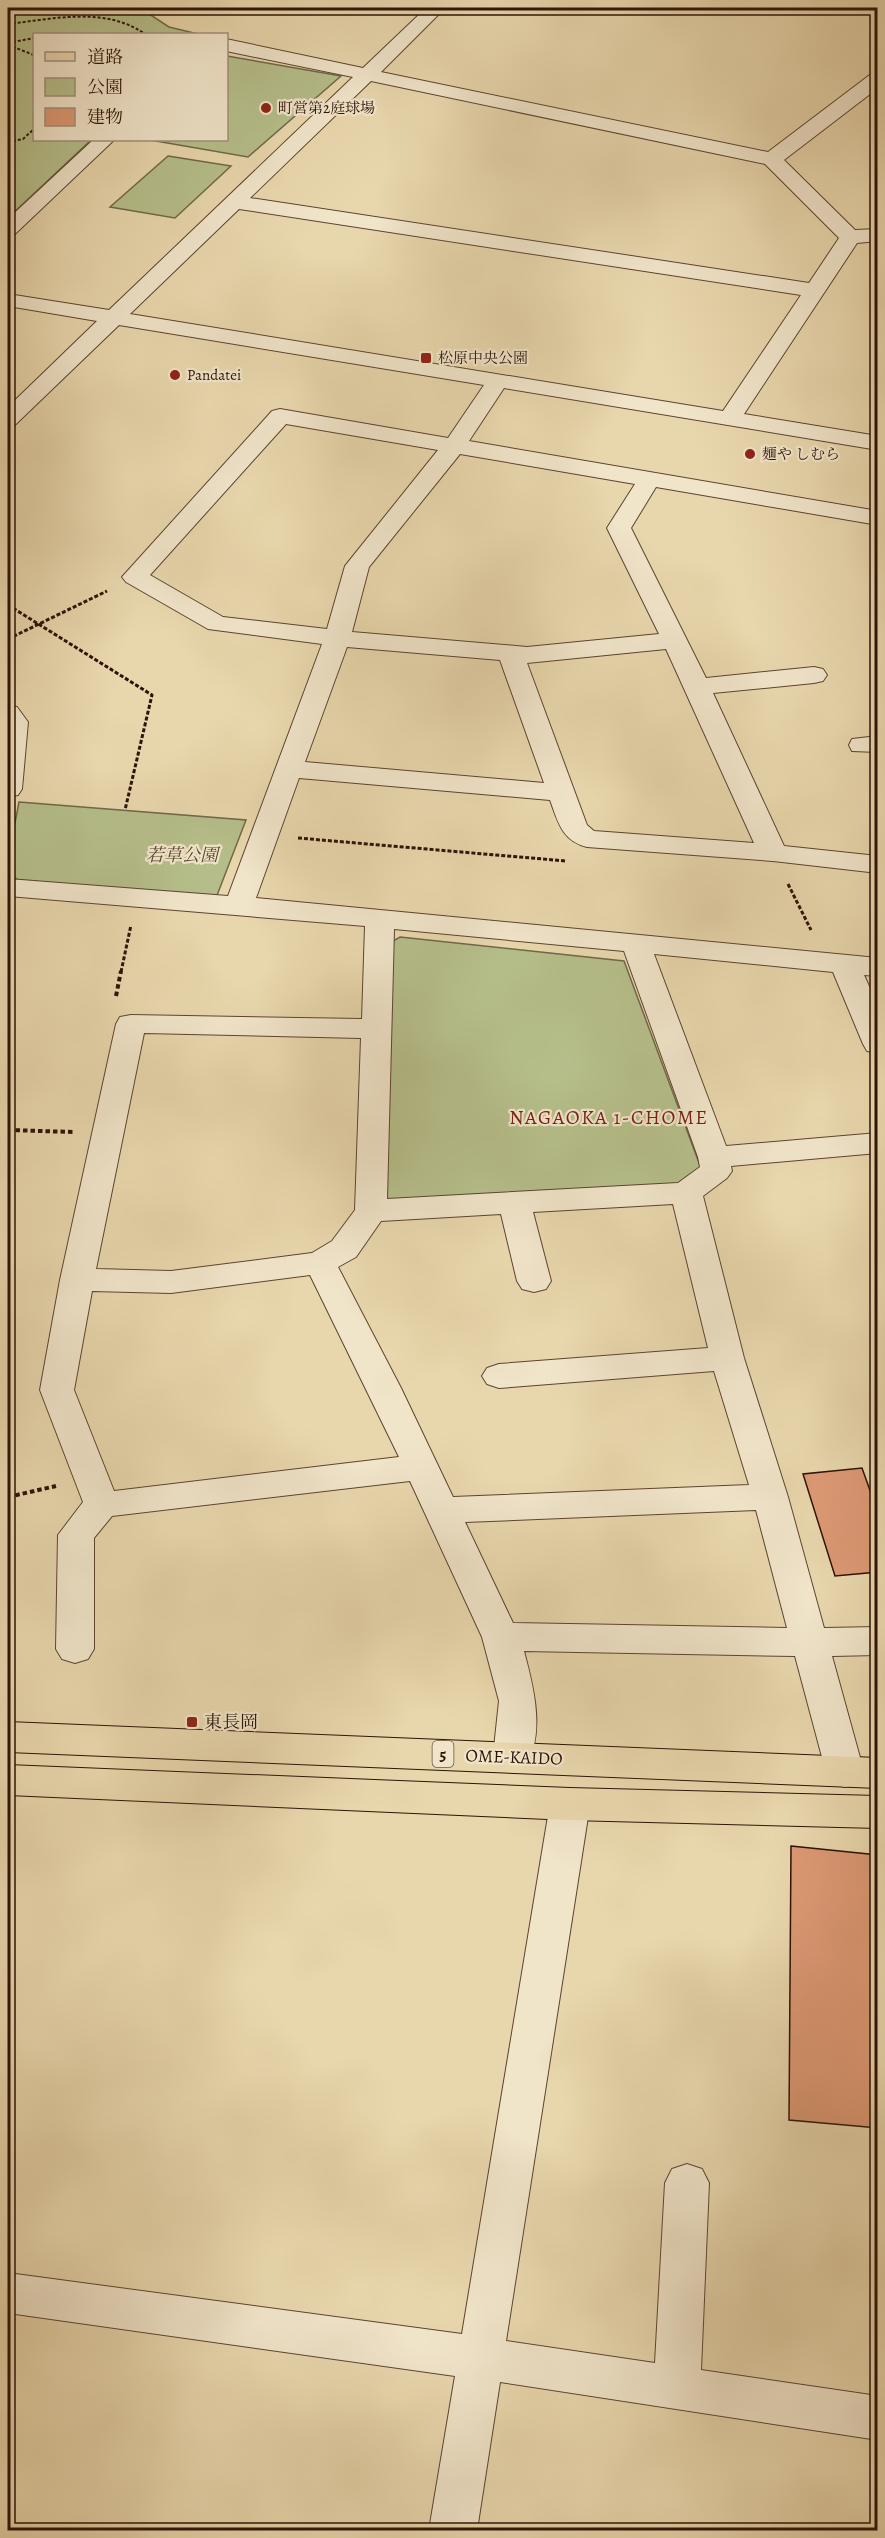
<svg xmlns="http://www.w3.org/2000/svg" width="885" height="2538" font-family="Alegreya,'Noto Serif JP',serif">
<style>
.green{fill:#b5be8a;stroke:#716848;stroke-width:1.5}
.building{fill:#dc9974;stroke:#2d1307;stroke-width:1.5}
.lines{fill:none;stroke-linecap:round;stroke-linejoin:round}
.minor-casing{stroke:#5c4430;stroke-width:2}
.major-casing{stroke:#2d1307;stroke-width:2}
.path-far2{stroke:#2d1307;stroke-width:2;stroke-dasharray:3 2;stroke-linecap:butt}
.path-far1{stroke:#2d1307;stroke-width:3;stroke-dasharray:4 2;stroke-linecap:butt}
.path{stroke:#2d1307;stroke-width:4;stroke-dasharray:4.5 3;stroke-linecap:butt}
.minor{fill:#f0e4c9;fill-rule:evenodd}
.major{fill:#e8d6ac;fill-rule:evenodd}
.poi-dot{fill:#8f2418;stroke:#f0e4c9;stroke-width:2}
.labels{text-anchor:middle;stroke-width:4.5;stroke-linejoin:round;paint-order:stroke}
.far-poi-label{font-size:15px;fill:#2d1307;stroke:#f0e4c9;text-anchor:start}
.shield{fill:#f0e4c9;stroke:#685241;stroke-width:1.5}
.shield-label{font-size:16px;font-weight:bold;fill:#2d1307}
.park-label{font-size:18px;font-style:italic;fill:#56462e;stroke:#f0e4c9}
.poi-label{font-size:18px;fill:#2d1307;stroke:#f0e4c9;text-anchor:start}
.street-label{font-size:18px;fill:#2d1307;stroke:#f0e4c9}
.neighbourhood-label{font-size:20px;letter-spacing:1.5px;fill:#7a1f14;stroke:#f0e4c9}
</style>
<rect width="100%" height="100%" fill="#e8d6ac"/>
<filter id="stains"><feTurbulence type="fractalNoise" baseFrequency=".00333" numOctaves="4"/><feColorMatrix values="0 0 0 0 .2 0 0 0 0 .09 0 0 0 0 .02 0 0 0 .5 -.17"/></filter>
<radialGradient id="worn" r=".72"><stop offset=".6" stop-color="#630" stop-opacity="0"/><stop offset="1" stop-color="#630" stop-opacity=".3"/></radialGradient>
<!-- green -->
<path class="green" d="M8 8H140L169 27 198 34H34V140H91L8 218Z
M227 56 341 76 248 157 150 140H226Z
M168 156 231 166 175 218 110 207Z
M19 802 246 820 216 898 19 880 8 875V859Z
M400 937 624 961 702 1171 674 1185 392 1202 380 1195 388 944Z"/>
<!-- building -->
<path class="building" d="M862 1468 878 1513V1572L835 1576 803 1474Z
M791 1846 878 1855V2128L789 2120Z"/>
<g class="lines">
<!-- minor casing -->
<g class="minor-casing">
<path id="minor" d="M426 8H445L381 72 768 152 871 74 878 72V88L784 160 855 230 878 229V241L857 243 744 414 878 436V450L504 388 469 441 878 511V525L656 487 631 528 706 678 814 667 823 669 827 675 823 681 814 683 713 693 784 846 878 856V873L773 861 587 847C562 841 558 822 550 800L299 778 256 898 878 958V976L864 975 878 1006V1053L867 1051 863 1044 833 972 654 954 726 1146 878 1133V1153L731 1166 732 1171 727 1178 703 1196 744 1358 788 1497 824 1628 878 1627V1655L832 1656 864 1772 859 1783 845 1787 831 1783 826 1772 795 1656 524 1651C534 1689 545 1731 526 1768L512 1772 498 1768 493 1757 499 1701 482 1637 410 1481 112 1516 94 1538V1649L88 1659 75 1663 62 1659 56 1649 58 1535 83 1502 40 1390 60 1280 116 1024 120 1017 131 1015 362 1019 365 926 8 896V879L228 896 322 644 208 629 126 582 122 577 272 411 280 409 448 438 484 385 119 325 16 424 8 426V407L97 321 8 306V294L109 310 353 77 226 51V39L363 68ZM371 81 765 164 839 238 809 283 250 198ZM239 209 801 295 723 411 130 314ZM286 424 438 450 345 566 327 629 223 617 150 575ZM460 454 635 484 607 528 659 634 527 647 352 632 369 567ZM347 647 500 660 544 783 305 762ZM666 649 754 843 594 831 587 825 527 663ZM394 929 624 951 698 1157 700 1167 678 1183 387 1199ZM144 1033 361 1038 355 1210 332 1241 312 1253 171 1271 96 1269ZM673 1204 708 1348 499 1364 487 1368 482 1376 487 1384 499 1388 714 1371 749 1485 453 1497 401 1388 338 1267 356 1257 381 1221 501 1214 517 1281 522 1289 534 1292 546 1289 551 1281 533 1212ZM310 1275 399 1457 114 1491 74 1390 92 1291 171 1293ZM756 1510 787 1628 513 1623 465 1522Z
M93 140H114L15 234 8 236V219Z
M8 705 17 707 28 722 22 789 18 795 8 797Z
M878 736V752L852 751 849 745 852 739Z
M570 1788 584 1793 590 1804 506 2341 655 2363 665 2183 672 2169 687 2164 702 2169 709 2183 701 2370 878 2396V2440L500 2382 477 2530H429L455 2376 8 2313V2273L462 2334 550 1804 556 1793Z"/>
</g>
<!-- major casing -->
<g class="major-casing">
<path id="major" d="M8 1722 878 1758V1788L8 1752Z
M8 1765 570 1788 878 1796V1828L570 1820 8 1795Z"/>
</g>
<!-- path-far2 -->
<path class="path-far2" d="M8 24C53 19 105 6 145 34
M8 43 34 38
M8 45 34 55
M8 142 23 139 34 129"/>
<!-- path-far1 -->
<path class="path-far1" d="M8 605 152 695 125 810
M8 639 107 591
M298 838 566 861
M788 884 811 930
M121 972 131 925"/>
<!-- path -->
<path class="path" d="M116 996 121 971
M8 1130 73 1132
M8 1497 56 1486"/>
<!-- minor -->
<use href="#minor" class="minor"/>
<!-- major -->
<use href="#major" class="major"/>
</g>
<!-- markers -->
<g class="poi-dot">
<circle cx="266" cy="108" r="6"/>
<rect x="420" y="352" width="12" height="12" rx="3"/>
<circle cx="175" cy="375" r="6"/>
<circle cx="750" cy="454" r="6"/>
<rect x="186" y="1716" width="12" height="12" rx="3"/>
</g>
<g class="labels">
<!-- far-poi labels -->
<g class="far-poi-label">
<text x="278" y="113">町営第2庭球場</text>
<text x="438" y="363">松原中央公園</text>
<text x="187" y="380">Pandatei</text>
<text x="762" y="459">麺や しむら</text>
</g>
<!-- shield labels -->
<rect class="shield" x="432.5" y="1741" width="21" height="26" rx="4.5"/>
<g class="shield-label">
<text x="443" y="1760">5</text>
</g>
<!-- park labels -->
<g class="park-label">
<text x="182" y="861">若草公園</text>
</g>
<!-- poi labels -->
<g class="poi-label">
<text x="204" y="1728">東長岡</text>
</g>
<!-- street labels -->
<g class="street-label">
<text transform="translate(514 1757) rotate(2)" y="6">OME-KAIDO</text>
</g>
<!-- neighbourhood labels -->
<g class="neighbourhood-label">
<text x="609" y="1124">NAGAOKA 1-CHOME</text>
</g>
</g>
<!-- margin -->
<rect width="885" height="2538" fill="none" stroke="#e8d6ac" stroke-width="30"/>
<rect x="9" y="9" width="867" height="2520" fill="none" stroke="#2d1307" stroke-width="3"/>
<rect x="15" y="15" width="855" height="2508" fill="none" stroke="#2d1307" stroke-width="1.5"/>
<!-- legend -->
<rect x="33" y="33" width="195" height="108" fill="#f0e4c9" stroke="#a2907b" stroke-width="1.5"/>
<rect x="45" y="52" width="30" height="9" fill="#e8d6ac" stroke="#a2907b" stroke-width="1.5"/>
<text x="87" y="63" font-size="18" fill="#2d1307">道路</text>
<rect x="45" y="78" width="30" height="18" fill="#b5be8a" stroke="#a2907b" stroke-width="1.5"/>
<text x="87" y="93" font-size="18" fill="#2d1307">公園</text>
<rect x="45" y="108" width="30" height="18" fill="#dc9974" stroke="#a2907b" stroke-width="1.5"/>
<text x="87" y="123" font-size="18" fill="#2d1307">建物</text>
<rect width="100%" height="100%" filter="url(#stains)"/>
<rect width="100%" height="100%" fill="url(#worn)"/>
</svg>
